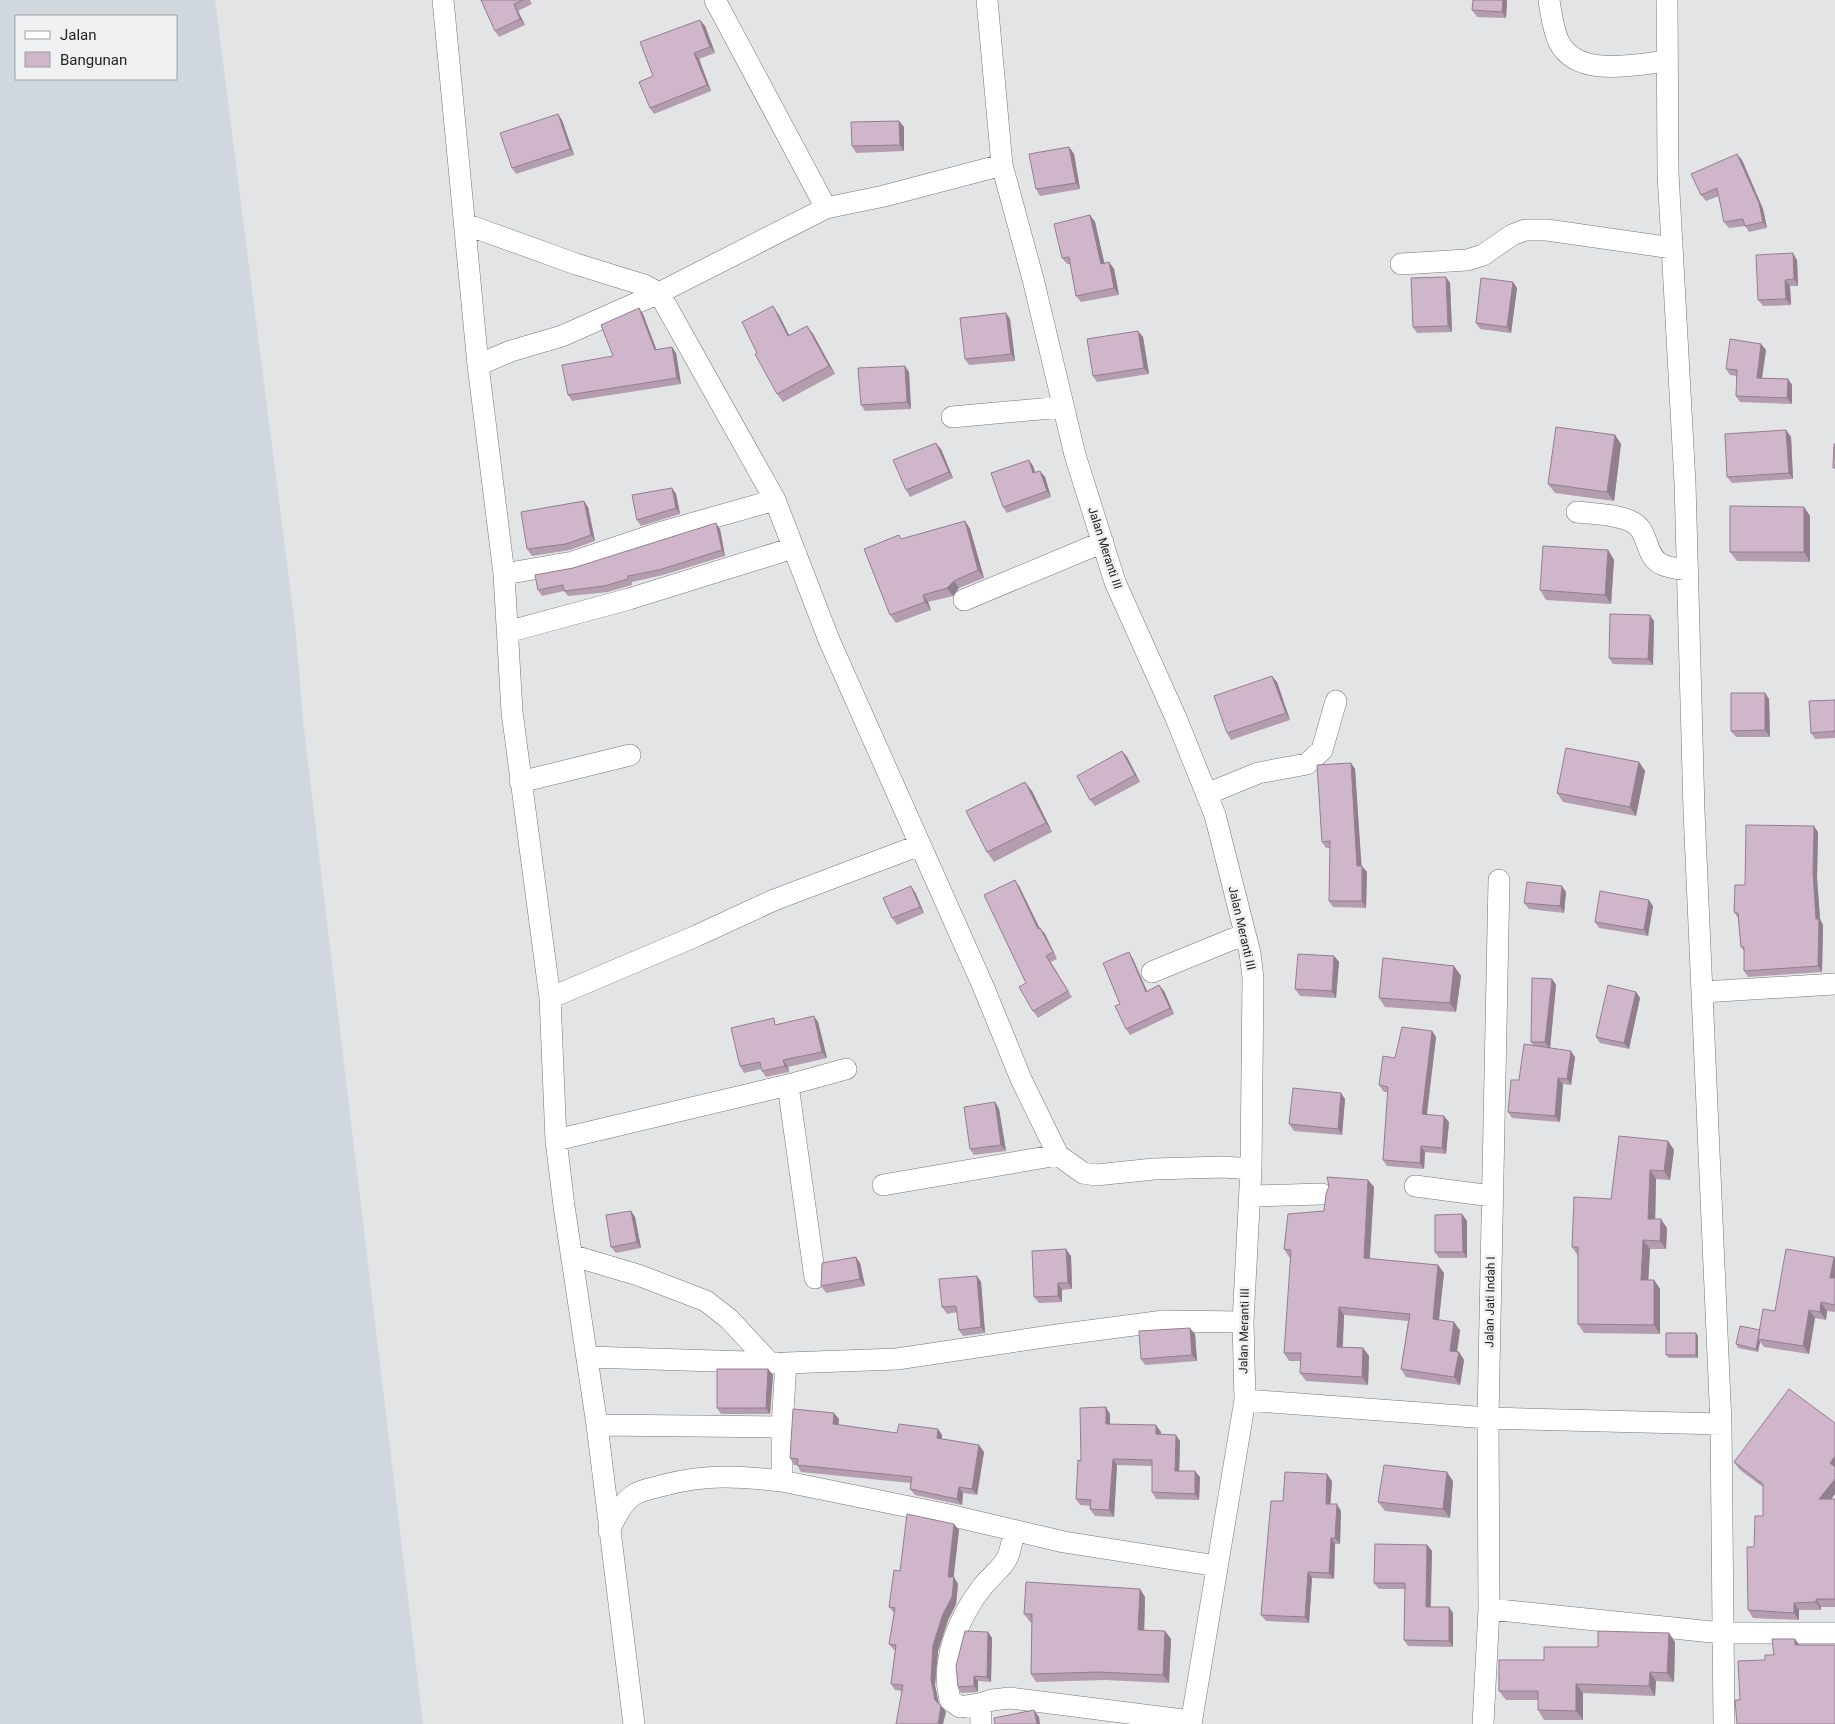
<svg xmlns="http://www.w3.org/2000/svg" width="1835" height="1724" font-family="Roboto,sans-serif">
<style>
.built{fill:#d1d7df;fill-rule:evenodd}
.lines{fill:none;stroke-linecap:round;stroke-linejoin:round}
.minor-casing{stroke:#757678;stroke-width:22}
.minor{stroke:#fff;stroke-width:21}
.wall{fill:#b39daf}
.shaded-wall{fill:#927f8e}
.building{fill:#d0b6cb;stroke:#927f8e}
.labels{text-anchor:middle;stroke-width:5;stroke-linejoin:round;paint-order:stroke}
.street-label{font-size:12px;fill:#222323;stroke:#f0f1f2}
</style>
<rect width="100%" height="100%" fill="#e3e4e5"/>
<!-- built -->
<path class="built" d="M0 0H215L295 626 303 721 423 1724H0ZM16 16H176V79H16Z"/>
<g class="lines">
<!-- minor casing -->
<g class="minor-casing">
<path id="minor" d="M443 0 478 365
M715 0 826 208
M987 0 1002 165 1033 279 1075 455 1115 582 1176 718 1215 815 1250 953 1253 978 1251 1169 1243 1322 1245 1400 1191 1724
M1549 0C1551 13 1553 30 1559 42 1577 78 1634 65 1666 61
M1667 0 1668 173 1685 483 1694 811 1721 1424 1724 1724
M1002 165 884 196 826 208 659 293 562 336 511 351 478 365 504 574 573 562 662 532 775 500 829 640 983 986 1021 1079 1058 1155 1083 1173 1096 1175 1154 1169 1223 1167 1251 1169
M465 224 576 264 644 285 659 293 775 500
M1401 264 1467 260 1483 255 1512 235 1525 230H1547L1672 248
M952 417 1063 407
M1577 512C1594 514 1619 514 1634 523 1649 532 1645 556 1661 564 1668 568 1680 569 1688 570
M504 574 512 712 550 998 556 1140 564 1206 597 1425 634 1724
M964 600 1103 542
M507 632 629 599 793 548
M520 782 630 755
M1207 794 1258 773 1307 764 1322 750 1336 701
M1152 972 1245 934
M1703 992 1835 984
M550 998 696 936 774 900 920 845
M788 1085 846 1069
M556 1140 788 1085 815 1278
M883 1185 1058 1155
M1415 1186 1492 1196
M1250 1196 1322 1194
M571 1255 638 1275 706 1301 729 1319 770 1363
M588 1357 778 1363
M1245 1400 1488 1418 1721 1424
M597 1425 782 1427
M609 1531C615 1518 622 1502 635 1494 644 1489 655 1488 664 1485 707 1474 739 1476 782 1481
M1217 1566 1064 1542 949 1515 782 1481V1427L786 1363 897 1359 1050 1336 1164 1321 1243 1322
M1489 1609 1722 1633H1835
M980 1704 960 1707 950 1700C940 1661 959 1616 983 1586 990 1577 1000 1570 1006 1560 1011 1552 1012 1540 1014 1531
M981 1724 980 1704 992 1700 1010 1698 1191 1721
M1483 1724 1489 1609 1488 1418 1499 880"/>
</g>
<!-- minor -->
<use href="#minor" class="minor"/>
</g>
<!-- wall -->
<path class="wall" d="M481 0H530L532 4 518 11 525 25 499 37 495 31Z
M1507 0 1506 18 1477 17 1472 10Z
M700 20 705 26 715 53 699 59 711 91 654 114 650 108 653 76Z
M562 120 574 155 516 174 512 168Z
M899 121 904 127V151L856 153 852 146Z
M1069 147 1074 154 1080 189 1040 196 1036 189Z
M1742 160 1763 209 1767 228 1749 232 1745 226 1729 228 1724 222 1719 196 1706 201 1701 195Z
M1090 215 1095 222 1104 263 1109 262 1114 269 1119 295 1081 302 1076 296 1070 264H1067L1062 258Z
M1797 260 1798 286H1790L1791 305 1763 306 1758 300Z
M1446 277 1450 283 1452 332 1417 333 1413 327Z
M1513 282 1517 288 1511 333 1480 329 1476 323Z
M639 308 643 314 656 350 672 347 676 353 681 384 572 401 568 395 613 356Z
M1006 313 1010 319 1015 361 969 365 965 359Z
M779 315 789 335 807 326 813 334 835 374 783 402 777 394 757 353Z
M1138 331 1143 337 1149 374 1097 382 1093 376Z
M1766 350 1762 378 1788 379 1792 385V404L1740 402 1736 396 1737 376 1730 375 1726 369Z
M909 372 911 409 865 411 861 405Z
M1786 430 1791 437 1793 479 1732 483 1727 477Z
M1615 435 1621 444 1614 501 1555 493 1548 484Z
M941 449 953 478 910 497 906 490Z
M1029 460 1033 466 1035 473 1040 471 1045 477 1051 497 1007 513 1003 507Z
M672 488 676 494 680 514 641 526 637 520Z
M588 507 595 541 570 550 532 556 527 549Z
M1804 507 1810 516V562L1737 561 1730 552Z
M965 521 970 529 984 578 959 588 953 596 928 602 931 610 896 623 890 615 902 539Z
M720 529 725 556 663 575 632 582V585L608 592 568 596 564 591 542 596 538 590 573 568Z
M1608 550 1614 560 1611 604 1546 600 1540 590Z
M1654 621 1653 665 1613 664 1609 658Z
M1277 682 1290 720 1231 740 1227 733Z
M1765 693 1769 699 1770 737H1736L1731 731Z
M1835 700V738L1815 739 1811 733Z
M1122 751 1127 757 1140 782 1095 806 1090 800Z
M1639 762 1645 771 1636 816 1563 802 1557 793Z
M1351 763 1355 769 1361 866 1367 872 1366 908 1333 907 1329 901 1330 848H1326L1322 842Z
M1032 791 1052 832 994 862 987 852Z
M1818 832 1817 878 1820 919 1823 925 1822 972 1748 977 1744 971V951L1741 947 1738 918 1734 912 1745 885Z
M1019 886 1039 928 1045 934 1057 959 1051 962 1072 997 1038 1018 1033 1011 1026 983Z
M915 892 924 913 897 925 892 918Z
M1566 892 1564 913 1529 909 1524 903Z
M1653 906 1648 936 1599 928 1595 922Z
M1334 956 1339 962 1336 998 1300 996 1295 989Z
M1133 959 1147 991H1164L1174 1014 1130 1035 1126 1029 1120 1004Z
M1454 966 1461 976 1456 1012 1385 1007 1379 998Z
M1552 979 1556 985 1550 1048 1575 1057 1571 1085 1563 1084 1560 1122 1512 1118 1508 1112 1519 1080 1534 1046 1531 1042Z
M1636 992 1640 998 1629 1049 1600 1043 1596 1037Z
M818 1022 827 1058 788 1067 789 1072 766 1077 762 1071 761 1069 744 1073 740 1066 778 1024Z
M1432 1031 1436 1037 1427 1115 1449 1122 1446 1154 1425 1152 1424 1169 1387 1166 1383 1160 1388 1092H1384L1379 1085 1395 1058Z
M1341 1093 1345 1099 1342 1135 1294 1131 1289 1124Z
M995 1102 999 1109 1006 1151 974 1155 970 1149Z
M1668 1141 1674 1150 1670 1180 1656 1179 1655 1219 1667 1228 1666 1249H1650L1648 1280H1654L1660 1289V1334L1584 1333 1578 1324V1256L1572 1247 1611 1199Z
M1368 1180 1374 1187 1370 1259 1438 1265 1444 1273 1439 1320 1460 1330 1457 1352H1459L1464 1360 1460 1385 1406 1377 1401 1369 1408 1321 1344 1315 1343 1347 1363 1348 1369 1356 1368 1385 1306 1381 1300 1373 1301 1361H1289L1284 1353 1291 1258 1289 1257 1284 1249 1324 1211Z
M631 1211 635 1217 641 1248 616 1253 611 1247Z
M1462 1214 1467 1221V1258H1439L1435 1252Z
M1071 1256 1072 1289 1062 1290V1302L1039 1303 1034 1297Z
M1834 1257 1835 1258V1312L1827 1311 1826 1320 1815 1318 1809 1354 1764 1347 1760 1342 1758 1352 1738 1348 1736 1344 1760 1330 1775 1311Z
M860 1263 865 1286 826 1293 821 1286Z
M977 1276 981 1282 985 1333 963 1336 959 1330 957 1312 947 1314 942 1307Z
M1195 1334 1197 1361 1145 1365 1141 1359Z
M1698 1336V1358H1669L1666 1355Z
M768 1369 773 1375 770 1414H721L717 1408Z
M1110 1414V1424L1161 1432 1160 1434 1180 1441 1179 1471 1200 1477 1199 1500 1156 1499 1152 1492V1466L1117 1465 1114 1517 1095 1516 1090 1509 1091 1506 1080 1505 1076 1499 1081 1461Z
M839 1419 838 1425 897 1433 938 1429 942 1435V1439L984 1452 977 1495 963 1493 962 1505 915 1495 910 1489 911 1483 801 1472 797 1465H794L790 1458Z
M1734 1462 1835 1494 1831 1499H1835V1607H1821V1610H1799V1620L1753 1618 1748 1610 1754 1547 1763 1516V1487L1740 1470Z
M1332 1481 1330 1504 1341 1511 1340 1544H1335L1334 1579 1312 1578 1309 1623 1266 1621 1261 1615 1283 1501Z
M1453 1481 1450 1518 1385 1511 1378 1502Z
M959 1530 953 1577 958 1584 956 1604 948 1620 938 1651 935 1685 939 1704 946 1712 902 1691 895 1690 891 1684 895 1650H894L889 1644 894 1613 889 1607 900 1571Z
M1427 1545 1432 1551 1431 1607 1453 1613V1647L1408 1646 1404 1640 1405 1589H1379L1374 1583Z
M1140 1589 1145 1597 1144 1630 1165 1631 1171 1639 1169 1683 1105 1680 1036 1682 1031 1674 1032 1622H1030L1024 1614Z
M988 1632 992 1638 991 1682 978 1681V1692L961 1693 958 1687Z
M1669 1633 1675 1642 1674 1682 1656 1681 1655 1696 1583 1693V1720H1544L1538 1710V1700H1506L1499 1691 1544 1660 1598 1647Z"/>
<!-- shaded-wall -->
<path class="shaded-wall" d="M1503 0H1507L1506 18 1502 12Z
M514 4 518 11 525 25 520 19Z
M700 20 705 26 715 53 710 47Z
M694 53 699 59 711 91 707 85Z
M558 114 562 120 574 155 570 149Z
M899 121 904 127V151L900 145Z
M1069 147 1074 154 1080 189 1076 183Z
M1737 154 1742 160 1763 209 1767 228 1763 222Z
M1090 215 1095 222 1106 270 1101 264Z
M1793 253 1797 260 1798 286 1794 279Z
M1109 262 1114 269 1119 295 1114 288Z
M1446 277 1450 283 1452 332 1448 326Z
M1785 280 1790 286 1791 305 1786 299Z
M1513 282 1517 288 1511 333 1507 327Z
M773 306 779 315 794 345 788 336Z
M639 308 643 314 659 356 655 350Z
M1006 313 1010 319 1015 361 1011 354Z
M807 326 813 334 835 374 829 366Z
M1138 331 1143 337 1149 374 1144 368Z
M1761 344 1766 350 1761 384 1757 378Z
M672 347 676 353 681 384 677 378Z
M905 366 909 372 911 409 907 402Z
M1788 379 1792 385V404L1787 398Z
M1786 430 1791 437 1793 479 1789 473Z
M1615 435 1621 444 1614 501 1607 492Z
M936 443 941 449 953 478 949 472Z
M1029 460 1033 466 1038 479 1033 473Z
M1040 471 1045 477 1051 497 1047 491Z
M672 488 676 494 680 514 676 508Z
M584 501 588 507 595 541 591 535Z
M1804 507 1810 516V562L1804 552Z
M965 521 970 529 984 578 978 570Z
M716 523 720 529 725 556 722 550Z
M1608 550 1614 560 1611 604 1605 595Z
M954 581 959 588 953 596 947 588Z
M923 595 928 602 931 610 925 602Z
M1650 615 1654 621 1653 665 1648 659Z
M1272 676 1277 682 1290 720 1286 713Z
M1765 693 1769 699 1770 737 1765 730Z
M1122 751 1127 757 1140 782 1135 775Z
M1639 762 1645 771 1636 816 1630 807Z
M1351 763 1355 769 1362 872 1357 866Z
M1025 782 1032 791 1052 832 1046 823Z
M1814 826 1818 832 1817 878 1820 919 1823 925 1822 972 1818 966 1813 872Z
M1362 866 1367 872 1366 908 1362 901Z
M1015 880 1019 886 1043 935 1038 929Z
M911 886 915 892 924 913 920 907Z
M1562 886 1566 892 1564 913 1560 906Z
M1649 900 1653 906 1648 936 1644 930Z
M1040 928 1045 934 1057 959 1053 952Z
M1129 952 1133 959 1150 998 1146 992Z
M1334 956 1339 962 1336 998 1332 991Z
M1454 966 1461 976 1456 1012 1450 1003Z
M1552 979 1556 985 1550 1049 1545 1042Z
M1159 985 1164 991 1174 1014 1170 1008Z
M1636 992 1640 998 1629 1049 1624 1043Z
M814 1016 818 1022 827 1058 822 1052Z
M1432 1031 1436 1037 1426 1120 1422 1114Z
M1571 1051 1575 1057 1571 1085 1567 1079Z
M783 1060 788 1067 789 1072 785 1066Z
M1558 1078 1563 1084 1560 1122 1555 1116Z
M1341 1093 1345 1099 1342 1135 1338 1129Z
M995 1102 999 1109 1006 1151 1001 1145Z
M1444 1116 1449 1122 1446 1154 1442 1148Z
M1668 1141 1674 1150 1670 1180 1664 1171Z
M1421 1146 1425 1152 1424 1169 1420 1163Z
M1650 1170 1656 1179 1655 1227 1648 1219Z
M1368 1180 1374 1187 1369 1266 1364 1258Z
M631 1211 635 1217 641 1248 637 1242Z
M1462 1214 1467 1221V1258L1463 1252Z
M1661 1219 1667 1228 1666 1249 1660 1241Z
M1643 1240 1650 1249 1648 1288 1641 1280Z
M1066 1249 1071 1256 1072 1289 1068 1283Z
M856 1257 860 1263 865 1286 860 1279Z
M1834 1257 1835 1258V1284L1830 1278Z
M1438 1265 1444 1273 1438 1327 1433 1319Z
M977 1276 981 1282 985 1333 981 1327Z
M1654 1280 1660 1289V1334L1654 1325Z
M1058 1283 1062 1290V1302L1058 1296Z
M1821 1302 1827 1311 1826 1320 1820 1312Z
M1339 1307 1344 1315 1342 1355 1337 1347Z
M1809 1310 1815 1318 1809 1354 1803 1346Z
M1454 1322 1460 1330 1456 1359 1450 1351Z
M1190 1328 1195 1334 1197 1361 1192 1355Z
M1760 1330 1758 1339 1760 1342 1758 1352 1756 1349Z
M1696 1333 1698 1336V1358L1696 1355Z
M1363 1348 1369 1356 1368 1385 1362 1377Z
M1459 1352 1464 1360 1460 1385 1454 1377Z
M768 1369 773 1375 770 1414 766 1408Z
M1106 1407 1110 1414V1431L1106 1424Z
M834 1413 839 1419 838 1430 833 1424Z
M1156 1425 1161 1432 1160 1440 1156 1434Z
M938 1429 942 1435 941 1445 937 1438Z
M1176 1435 1180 1441 1179 1477 1175 1471Z
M979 1445 984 1452 977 1495 972 1489Z
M1835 1456V1470L1830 1463Z
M1113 1459 1117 1465 1114 1517 1109 1510Z
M1195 1471 1200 1477 1199 1500 1195 1494Z
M1447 1472 1453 1481 1450 1518 1443 1509Z
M1327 1474 1332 1481 1330 1510 1326 1504Z
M1835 1479V1494L1825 1507 1819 1499Z
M959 1487 963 1493 962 1505 957 1499Z
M1337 1504 1341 1511 1340 1544 1335 1538Z
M954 1524 959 1530 953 1583 948 1577Z
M1331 1538 1335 1544 1334 1579 1329 1573Z
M1427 1545 1432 1551 1430 1613 1426 1607Z
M1308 1572 1312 1578 1309 1623 1305 1617Z
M954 1577 958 1584 956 1604 948 1620 938 1651 935 1685 939 1706 935 1700 931 1679 933 1645Z
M1140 1589 1145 1597 1144 1638 1138 1630Z
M1816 1599 1821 1607V1610L1816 1602Z
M1794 1603 1799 1610V1620L1794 1613Z
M1449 1607 1453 1613V1647L1449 1641Z
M1165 1631 1171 1639 1169 1683 1163 1675Z
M988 1632 992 1638 991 1682 987 1677Z
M1669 1633 1675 1642 1674 1682 1667 1673Z
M1795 1639 1800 1646 1795 1645Z
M1650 1672 1656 1681 1655 1696 1649 1686Z
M974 1676 978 1681V1692L974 1686Z
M1576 1684 1583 1693V1720L1576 1711Z
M941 1706 946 1712 943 1724H938Z
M1034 1710 1039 1717 1040 1724H1037Z"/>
<!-- building -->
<path class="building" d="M481 0H523L514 4 520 19 495 31Z
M1473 0H1503L1502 12 1472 10Z
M700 20 710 47 694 53 707 85 650 108 639 82 653 76 640 42Z
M558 114 570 149 512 168 500 133Z
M899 121 900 145 852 146 851 122Z
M1069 147 1076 183 1036 189 1029 154Z
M1737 154 1759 203 1763 222 1745 226 1743 219 1724 222 1717 188 1701 195 1691 174Z
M1090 215 1101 264 1109 262 1114 288 1076 296 1069 257 1062 258 1054 224Z
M1793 253 1794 279 1785 280 1786 299 1758 300 1756 255Z
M1446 277 1448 326 1413 327 1411 278Z
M1481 278 1513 282 1507 327 1476 323Z
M773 306 788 336 807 326 829 366 777 394 755 354 757 353 742 322Z
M639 308 655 350 672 347 677 378 568 395 562 365 613 356 601 325Z
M1006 313 1011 354 965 359 960 318Z
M1138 331 1144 368 1093 376 1087 339Z
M1730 339 1761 344 1757 378 1788 379 1787 398 1736 396 1737 370 1726 369Z
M905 366 907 402 861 405 858 368Z
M1556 427 1615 435 1607 492 1548 484Z
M1786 430 1789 473 1727 477 1725 434Z
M936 443 949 472 906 490 893 460Z
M1834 444H1835V468H1833Z
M1029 460 1033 473 1040 471 1047 491 1003 507 991 473Z
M672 488 676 508 637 520 632 495Z
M584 501 591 535 566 544 527 549 521 512Z
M1730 506 1804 507V552H1730Z
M965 521 978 570 954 581 947 588 923 595 925 602 890 615 864 549 899 535 901 539Z
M716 523 722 550 659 570 628 576V579L604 586 564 591 563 585 538 590 535 575 573 568Z
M1543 546 1608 550 1605 595 1540 590Z
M1610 614 1650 615 1648 659 1609 658Z
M1272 676 1286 713 1227 733 1214 696Z
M1731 693H1765V730L1731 731Z
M1835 700V731L1811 733 1809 701Z
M1566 748 1639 762 1630 807 1557 793Z
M1122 751 1135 775 1090 800 1077 776Z
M1351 763 1357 866H1362V901H1329L1330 841 1322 842 1317 765Z
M1025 782 1046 823 987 852 966 811Z
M1746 825 1814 826 1813 872 1816 919H1819L1818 966 1744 971V947H1741L1738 913 1734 912 1735 885H1745Z
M1015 880 1038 929 1040 928 1053 952 1046 956 1068 991 1033 1011 1019 987 1026 983 984 895Z
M1527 882 1562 886 1560 906 1524 903Z
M911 886 920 907 892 918 883 898Z
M1600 891 1649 900 1644 930 1595 922Z
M1129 952 1146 992 1159 985 1170 1008 1126 1029 1115 1006 1120 1004 1103 963Z
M1298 954 1334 956 1332 991 1295 989Z
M1383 958 1454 966 1450 1003 1379 998Z
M1532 978 1552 979 1545 1042H1531Z
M1608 985 1636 992 1624 1043 1596 1037Z
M814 1016 822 1052 783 1060 785 1066 762 1071 760 1062 740 1066 731 1028 774 1018 775 1025Z
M1402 1027 1432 1031 1422 1114 1444 1116 1442 1148 1421 1146 1420 1163 1383 1160 1388 1087 1379 1085 1383 1056 1395 1058Z
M1524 1044 1571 1051 1567 1079 1558 1078 1555 1116 1508 1112 1511 1080H1519Z
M1293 1088 1341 1093 1338 1129 1289 1124Z
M995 1102 1001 1145 970 1149 964 1107Z
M1619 1136 1668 1141 1664 1171 1650 1170 1648 1219H1661L1660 1241 1643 1240 1641 1280H1654V1325L1578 1324V1247H1572L1574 1197 1611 1199Z
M1327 1177 1368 1180 1364 1258 1438 1265 1433 1319 1454 1322 1450 1351 1459 1352 1454 1377 1401 1369 1410 1314 1339 1307 1337 1347 1363 1348 1362 1377 1300 1373 1301 1353H1284L1291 1250 1284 1249 1288 1214 1324 1211 1326 1194 1329 1186Z
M631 1211 637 1242 611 1247 606 1215Z
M1462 1214 1463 1252H1435V1215Z
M1066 1249 1068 1283H1058V1296L1034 1297 1032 1251Z
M1786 1249 1834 1257 1830 1278H1835V1305L1821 1302 1820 1312 1809 1310 1803 1346 1758 1339 1763 1309 1775 1311Z
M856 1257 860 1279 821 1286 822 1263Z
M977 1276 981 1327 959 1330 956 1306 942 1307 939 1279Z
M1740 1326 1760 1330 1756 1349 1736 1344Z
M1190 1328 1192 1355 1141 1359 1139 1331Z
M1666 1333H1696V1355H1666Z
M717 1369H768L766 1408H717Z
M1789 1389 1835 1423V1456L1830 1463 1835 1467V1479L1819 1499H1835V1599H1816V1602L1794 1603V1613L1748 1610 1747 1547H1754L1755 1516H1763V1484L1734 1462Z
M1106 1407V1424L1156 1425V1434L1176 1435 1175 1471H1195V1494L1152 1492V1460L1113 1459 1109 1510 1090 1509 1091 1500 1076 1499 1078 1460 1081 1461 1080 1408Z
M793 1409 834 1413 833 1424 897 1433 899 1424 938 1429 937 1438 979 1445 972 1489 959 1487 957 1499 910 1489 912 1477 797 1465 798 1459 790 1458Z
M1384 1465 1447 1472 1443 1509 1378 1502Z
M1285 1472 1327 1474 1326 1504H1337L1335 1538H1331L1329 1573 1308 1572 1305 1617 1261 1615 1271 1501H1283Z
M907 1514 954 1524 948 1577H954L952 1597 943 1614 933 1645 931 1679 935 1700 941 1706 938 1724H896L903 1685 891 1684 896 1645 889 1644 895 1608 889 1607 894 1570 900 1571Z
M1375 1544 1427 1545 1426 1607H1449V1641L1404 1640 1405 1583H1374Z
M1026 1582 1140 1589 1138 1630 1165 1631 1163 1675 1099 1672 1031 1674 1032 1614H1024Z
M965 1631 988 1632 987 1677 974 1676V1686L958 1687 956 1666Z
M1598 1631 1669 1633 1667 1673 1650 1672 1649 1686 1576 1684V1711L1538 1710V1691H1499V1660H1544V1647H1598Z
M1772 1639H1795V1645H1835V1724H1737L1735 1700H1740L1738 1661 1765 1660V1655H1774Z
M1034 1710 1037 1724H995L994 1718Z"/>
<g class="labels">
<!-- street labels -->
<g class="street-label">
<text transform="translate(1105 548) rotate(72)" y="4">Jalan Meranti III</text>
<text transform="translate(1242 928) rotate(77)" y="4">Jalan Meranti III</text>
<text transform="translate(1490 1302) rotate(-89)" y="4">Jalan Jati Indah I</text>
<text transform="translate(1244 1331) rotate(-89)" y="4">Jalan Meranti III</text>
</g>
</g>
<!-- legend -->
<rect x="15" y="15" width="162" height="65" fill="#f0f1f2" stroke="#9e9f9f"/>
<rect x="25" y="31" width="25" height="8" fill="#ffffff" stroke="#9e9f9f"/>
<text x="60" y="40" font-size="15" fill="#222323">Jalan</text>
<rect x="25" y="52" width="25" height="15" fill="#d0b6cb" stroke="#9e9f9f"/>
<text x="60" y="65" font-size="15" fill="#222323">Bangunan</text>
</svg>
